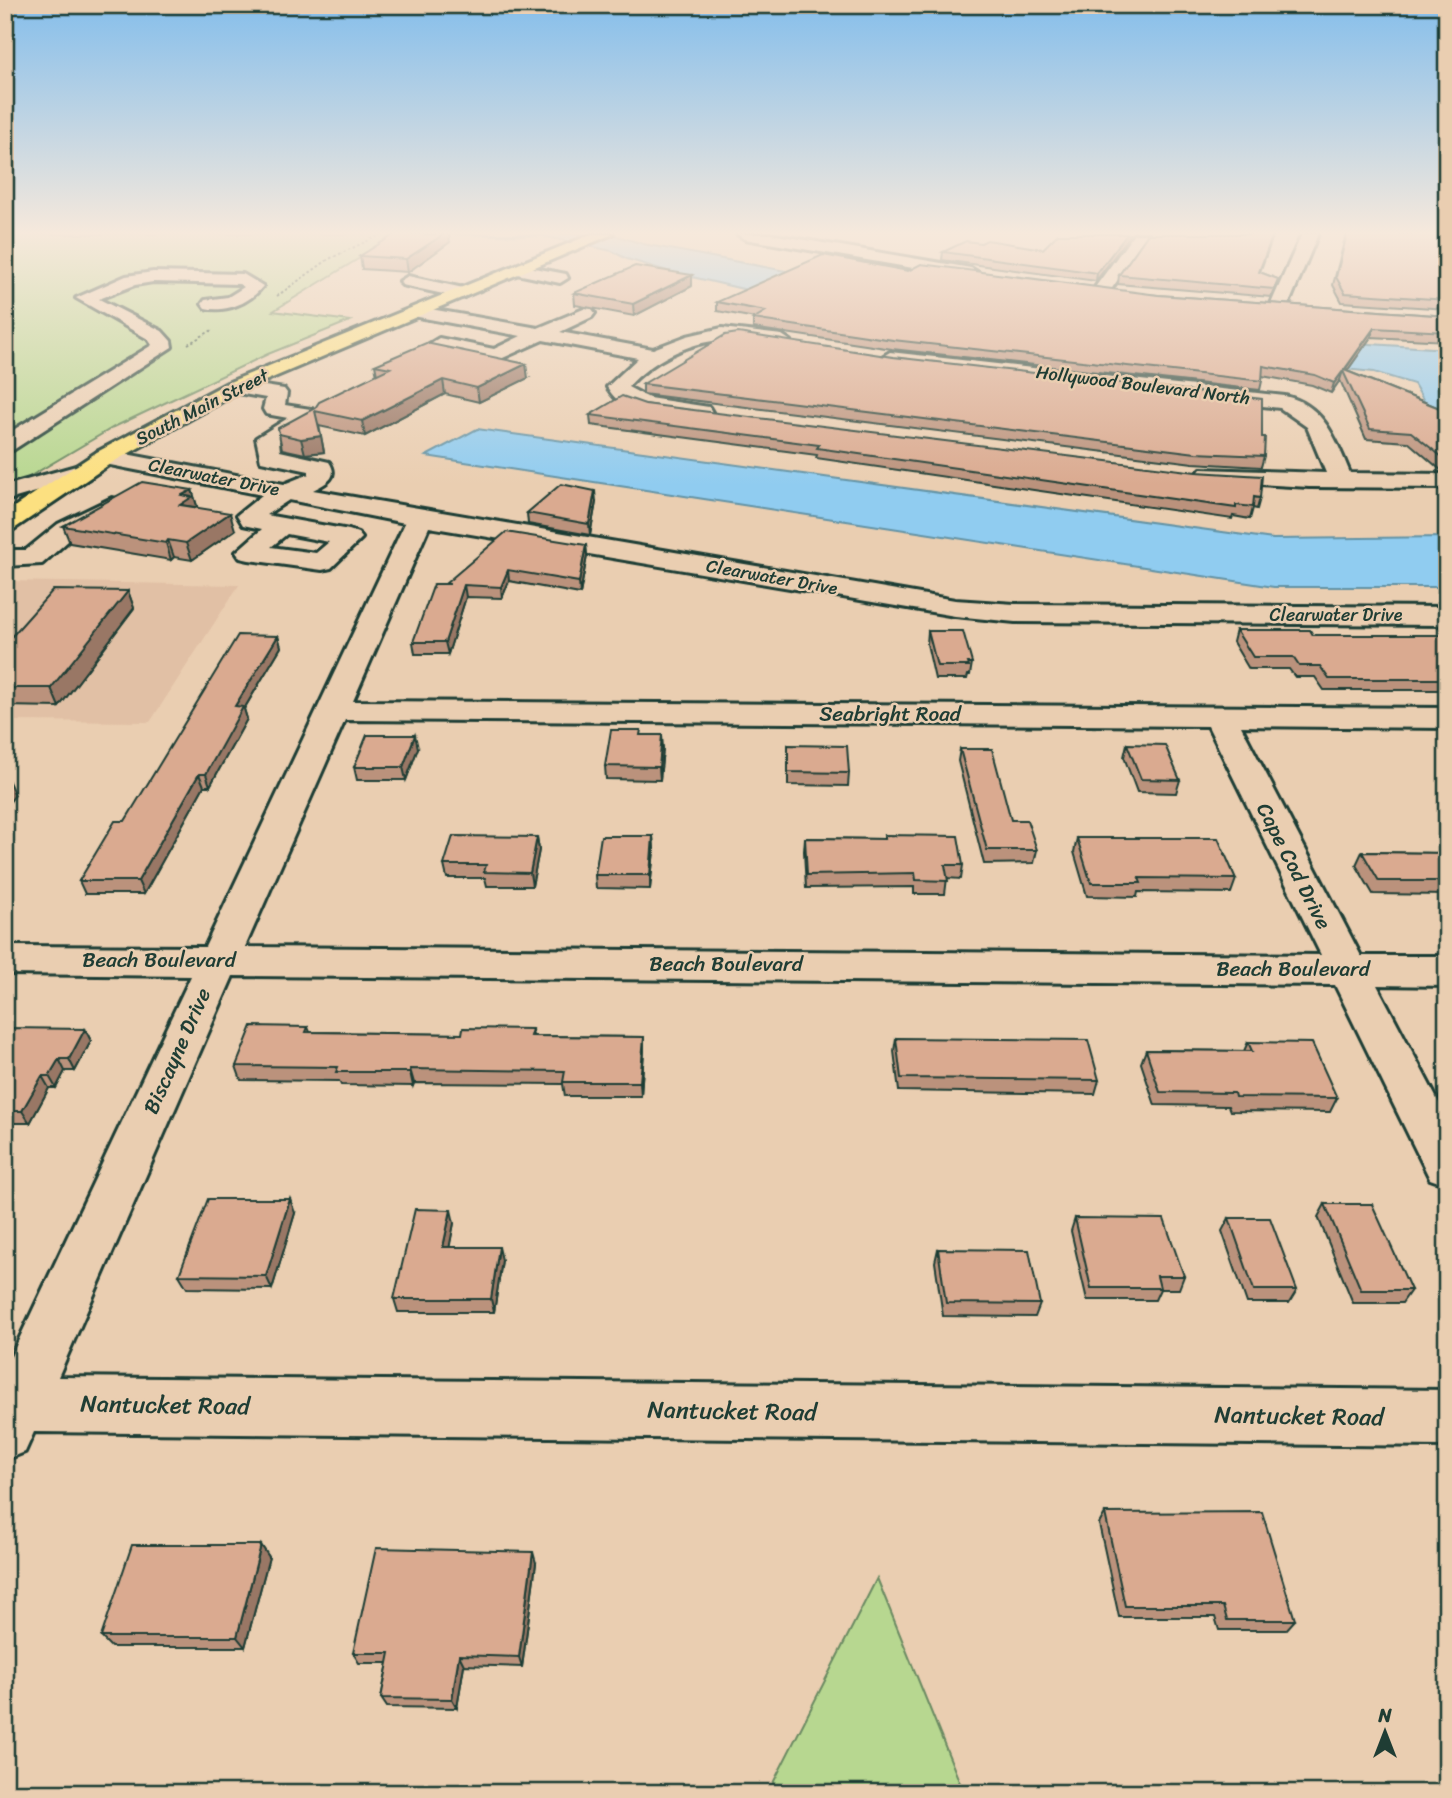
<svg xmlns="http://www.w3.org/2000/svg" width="1452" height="1798" font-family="Sriracha,sans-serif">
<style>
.built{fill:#e1c0a5}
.green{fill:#b7d790;stroke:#6b8a62;stroke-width:2}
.water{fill:#90ccf0;stroke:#6393a5;stroke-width:2}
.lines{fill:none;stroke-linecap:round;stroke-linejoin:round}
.minor-casing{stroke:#1f3d34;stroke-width:6}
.highway-casing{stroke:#1f3d34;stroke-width:6}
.path{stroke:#1f3d34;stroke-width:2;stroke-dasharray:2.5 2.5;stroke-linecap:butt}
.minor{fill:#eaceb1;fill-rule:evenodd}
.highway{fill:#fce080;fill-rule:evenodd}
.wall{fill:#bb927c;stroke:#1f3d34;stroke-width:2}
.shaded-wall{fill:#997765;stroke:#1f3d34;stroke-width:2}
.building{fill:#daaa90;stroke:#1f3d34;stroke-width:2}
.labels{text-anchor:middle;stroke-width:5;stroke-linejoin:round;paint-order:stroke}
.far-street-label{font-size:18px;fill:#1f3d34;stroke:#eaceb1}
.street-label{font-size:21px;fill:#1f3d34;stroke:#eaceb1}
.near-street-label{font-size:24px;fill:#1f3d34;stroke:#eaceb1}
</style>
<rect width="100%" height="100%" fill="#eaceb1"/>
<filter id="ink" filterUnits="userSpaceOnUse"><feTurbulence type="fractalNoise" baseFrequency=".0143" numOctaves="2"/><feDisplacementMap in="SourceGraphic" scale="14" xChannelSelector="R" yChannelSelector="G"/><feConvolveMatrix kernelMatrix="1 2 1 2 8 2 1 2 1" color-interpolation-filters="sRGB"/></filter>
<g filter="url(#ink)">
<!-- built -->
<path class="built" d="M5 581 239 585 150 722 5 721Z"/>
<!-- green -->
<path class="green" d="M5 234H399L273 311 350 321 268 354 114 427 5 491Z
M877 1578 964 1793H768Z"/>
<!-- water -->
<path class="water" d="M450 234H611L643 244 807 275 1248 336 1447 349V428H1440L1414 384 1374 372 891 324 671 272 627 259 612 251 542 236Z
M477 429 1273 539 1447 537V587H1274L426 456Z"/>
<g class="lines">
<!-- minor casing -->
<g class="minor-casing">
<path id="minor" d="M737 234H770L971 268 979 273 971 278 745 239Z
M1134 234H1149L1108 294H1096L1093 290Z
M1302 234H1318L1288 306 1285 310H1273L1270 306Z
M518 265 566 274 568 278 560 283 512 273V267Z
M153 272 243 274 263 286C250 303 226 313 205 308L202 304 205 300 228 297 244 287 239 284 153 282 135 285 99 299 162 331 171 341 172 347 13 450 5 452V435L152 345 148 339 76 298 126 276Z
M408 276 468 289 471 293 462 298 402 285 400 281Z
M419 307 538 328 586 308 592 309 595 313 592 317 560 332 653 349 687 336 722 328 782 335 791 341C783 352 739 339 723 340 688 342 651 361 628 387L649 398 709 407 712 412C702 426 636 410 622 403 615 399 611 393 607 387L638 358 543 340 496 361 432 348 429 344 439 338 494 349 521 336 413 316 410 312Z
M890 352 1285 396C1324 405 1336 440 1350 473L1447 474V488L1309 487 1209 481 1201 479 1197 474 1201 469 1326 473 1307 427 1280 408 883 362 880 358Z
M234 381 284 389 287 393 285 405 317 410 320 415 317 420 279 441 280 451 329 462C340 478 325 484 313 490L955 600 1015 604 1447 607V625L1015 622 955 616 429 527 353 701 1447 708V728L1241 726 1361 956H1447V986L1377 985 1447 1118V1185L1430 1179 1335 985 233 976 58 1377 1447 1390V1446L34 1432 25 1452 5 1460V1369L191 976 5 974V946L205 947 405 523 289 500 266 515 349 530 358 533 362 538 331 568 322 570 249 560 240 558 236 552 262 529 243 525 237 515 262 495 105 464 97 462 93 457 97 452 105 450 284 484 309 474V471L261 461 256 438 288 418 266 414 263 409 266 398 227 391 224 387ZM287 534 329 542 316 553 271 547ZM345 720 1208 726 1321 955 245 947Z
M83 464 91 466 95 471 91 476 5 501V486Z
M112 498 121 500 124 505 121 510 76 534 42 564 5 566V550H26L58 524Z"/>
</g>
<!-- highway casing -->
<g class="highway-casing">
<path id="highway" d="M592 234H613L241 391 113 462 14 529 5 532V513L97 452 227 383Z"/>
</g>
<!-- path -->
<path class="path" d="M277 296 329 259 382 234
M188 344 214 329"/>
<!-- minor -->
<use href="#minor" class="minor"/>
<!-- highway -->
<use href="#highway" class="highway"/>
</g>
<!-- wall -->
<path class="wall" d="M1058 234H1131L1096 281 942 260 943 252 1043 249Z
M1148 234H1274L1260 272 1278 279 1271 297 1118 284 1119 275Z
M1346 234H1447V309L1342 302 1333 285Z
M450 242 408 272 362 269 360 256Z
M908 271 1158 295 1447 316V341L1371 337 1347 371 1447 411V472L1442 471 1408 442 1366 439 1340 380 1331 393 1312 385 1262 376V381L1260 390 892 349 753 328V319L755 318 717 311V302Z
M692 286 634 316 575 305 574 293Z
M375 365 528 378 479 402 445 394 365 436 319 426 324 452 305 454 282 449 279 434 377 375Z
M643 384 1262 437 1264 456 1261 467 1193 463 643 394Z
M645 404 1260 498 1257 509 1253 508 1250 519 1233 516 1232 519 816 458 817 455 591 425 590 415Z
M192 490 197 506 195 507 235 530 192 560 174 557 171 560 70 543 63 526Z
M596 502 590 535 528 524 527 513Z
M586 545 587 556 580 594 509 581 502 598 466 597 448 654H415L413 642 445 584Z
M128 591 134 608 59 707 5 706V644Z
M1236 630 1313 635H1447V687L1445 690H1324L1315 677H1295L1289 669H1249L1233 642Z
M928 631 972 663 970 675H968L967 679H935L927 644Z
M278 636 281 647 244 709 247 719 210 786H204L144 894H85L79 881 125 821Z
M1127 744 1180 780 1176 793 1137 792 1124 757Z
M788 745 849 773 848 786 788 785Z
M418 748 406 780H357L354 767Z
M663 748 660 780 606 779 605 766Z
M960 749 1011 820 1037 850 1034 863 984 864 958 761Z
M884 835 963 865 961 879 947 878 945 894H914V887L806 888 804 851 805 838 884 839Z
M653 836 654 850 650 889 596 888 595 875Z
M537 837 539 850 532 886H487L485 878H447L444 865Z
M1077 838 1236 879 1231 893 1138 892 1137 897 1087 896 1074 852Z
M1362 852 1447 853V895L1373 894 1356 865Z
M308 1027 310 1032 462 1034 532 1029 533 1036 644 1037V1050L641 1096H565L563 1084 414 1083 413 1086 341 1085 339 1081 241 1080 236 1066Z
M85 1029 91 1041 75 1071H65L56 1088H49L30 1123H5V1033Z
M896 1038 1099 1080 1095 1094 899 1091 894 1051Z
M1248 1042 1337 1098 1330 1112 1230 1111 1228 1106 1155 1105 1141 1063 1146 1050 1244 1051Z
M1325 1204 1411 1290 1402 1303H1353L1318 1217Z
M295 1213 272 1289 187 1288 179 1275Z
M1075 1218 1184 1276 1179 1289H1160L1155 1300H1087L1071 1231Z
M1229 1218 1297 1290 1289 1303H1247L1222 1231Z
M454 1223 449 1247 502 1260 494 1312H398L394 1299Z
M938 1249 1040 1304 1035 1317 943 1316 935 1262Z
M1105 1513 1295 1620 1286 1630H1219L1215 1617H1119L1099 1524Z
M261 1545 269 1557 245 1647H111L101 1637Z
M536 1563 522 1667 464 1665 457 1708 387 1707 381 1698 388 1663H359L353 1653Z"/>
<!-- shaded-wall -->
<path class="shaded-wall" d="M444 234H449L450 242 408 272 406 259Z
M1127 234H1131L1096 281 1097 273Z
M692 275V286L634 316 633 304Z
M1374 328 1371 337 1345 374 1344 371Z
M526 364 528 378 479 402 477 388Z
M1343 371 1340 380 1331 393 1334 383Z
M443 380 445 394 365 436 362 421Z
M321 436 324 452 305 454 301 439Z
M192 490 197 506 195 507 180 505 182 495Z
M595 491 596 502 590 535 589 524Z
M230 513 235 530 192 560 186 543Z
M168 540 174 557 171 560 166 543Z
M586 545 587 556 580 594 579 582Z
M508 570 509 581 502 598 501 587Z
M464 585 466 597 448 654 445 642Z
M128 591 134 608 59 707 51 688Z
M278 636 281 647 244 709 247 719 210 786 206 774 235 706Z
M415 735 418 748 406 780 403 767Z
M662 735 663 748 660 780 659 767Z
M199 774 204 786 144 894 138 881Z
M6 775 15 795 5 808Z
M653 836 654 850 650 889V875Z
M537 837 539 850 532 886 530 873Z
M85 1029 91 1041 75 1071 69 1059Z
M644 1037V1050L641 1096 640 1082Z
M59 1059 65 1071 56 1088 49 1076Z
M410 1069 414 1083 413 1086 410 1072Z
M42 1076 49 1088 30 1123 22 1111Z
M290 1199 295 1213 272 1289 266 1276Z
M451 1210 454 1223 447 1260 443 1247Z
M499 1247 502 1260 494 1312 491 1299Z
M261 1545 269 1557 245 1647 237 1637Z
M533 1552 536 1563 522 1667 519 1657Z
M459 1655 464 1665 457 1708 452 1699Z"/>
<!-- building -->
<path class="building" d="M395 234H444L406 259 360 256Z
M1058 234H1127L1097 273 943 252 966 241 981 243 987 240 1043 249Z
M1148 234H1273L1259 272 1278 279 1274 289 1119 275Z
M1347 234H1447V300L1345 293 1336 277Z
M823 255 908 271 921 264 1158 295 1447 316V332L1374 328 1344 370 1447 411V461L1411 432 1370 429 1343 371 1334 383 1315 375 1263 366 1262 381 893 340 753 319 766 311 717 302Z
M635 266 692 275 633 304 574 293Z
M738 333 893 357 1262 399V437H1265L1264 456 1196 453 643 384 725 335Z
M426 343 526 364 477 388 443 380 362 421 315 411 321 436 301 439 279 434 278 428 315 408 319 402 390 368 375 365Z
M622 396 645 404 1196 472 1262 476 1260 498 1254 497 1253 507 1236 505V508L817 448 819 445 590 415Z
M142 482 192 490 182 495 192 497 180 505 230 513 186 543 168 540 166 543 63 526Z
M561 484 595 491 589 524 527 513Z
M506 532 586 545 579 582 508 570 501 587 464 585 445 642H413L434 584H450H445Z
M53 590 128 591 51 688H5V644Z
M1236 630H1310L1313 635H1447V668H1441L1447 674V679H1329L1320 666H1299L1293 657H1253Z
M928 631H963L972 663H968L969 666H937Z
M238 635 278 636 235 706 243 707 206 774H199L138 881H79L115 821H125Z
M611 730H641L640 735H662L659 767 605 766Z
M367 735H415L403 767H354Z
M1127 744 1165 745 1180 780 1141 779Z
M788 745 847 746 849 773 788 772Z
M960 749H992L1011 820H1027L1037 850H987Z
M884 835 958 836 963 865H945L948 881 916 880 915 873 807 875 805 838 885 839Z
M453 836 537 837 530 873 484 872 486 865H444Z
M601 836H653L650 875H595Z
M1077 838H1218L1236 879 1139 878 1141 883H1091Z
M1362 852 1447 853V881H1379Z
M252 1026 308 1027 306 1032 462 1034 463 1028 532 1029 530 1036 644 1037 640 1082H563L565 1071 410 1069V1072H336L338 1067 236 1066Z
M8 1028 85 1029 69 1059H59L49 1076H42L22 1111H5V1033Z
M896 1038 1088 1040 1099 1080 901 1078Z
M1248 1042 1312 1043 1337 1098 1235 1097 1234 1093 1160 1092 1146 1050 1252 1051Z
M208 1199H290L266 1276 179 1275Z
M1325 1204H1372L1411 1290H1361Z
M415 1209 451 1210 443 1247H499L491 1299H394Z
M1075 1218 1164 1219 1184 1276H1157L1160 1288H1091Z
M1229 1218H1270L1297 1290H1254Z
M938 1249 1029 1250 1040 1304 946 1303Z
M1262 1512 1295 1620H1227L1223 1606H1125L1105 1513Z
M132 1545H261L237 1637H101Z
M376 1548 533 1552 519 1657 459 1655 452 1699 381 1698 390 1653H353Z"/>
</g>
<!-- sky -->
<linearGradient id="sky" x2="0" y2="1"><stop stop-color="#85beeb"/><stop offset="0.48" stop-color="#f6e9dc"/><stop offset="1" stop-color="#f6e9dc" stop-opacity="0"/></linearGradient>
<rect width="1452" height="485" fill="url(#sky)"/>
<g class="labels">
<!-- far-street labels -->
<g class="far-street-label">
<text transform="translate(1143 385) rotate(7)" y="6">Hollywood Boulevard North</text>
<text transform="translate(202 407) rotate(-27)" y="6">South Main Street</text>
<text transform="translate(214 477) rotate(11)" y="6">Clearwater Drive</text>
<text transform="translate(772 577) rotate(10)" y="6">Clearwater Drive</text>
<text x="1336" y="621">Clearwater Drive</text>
</g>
<!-- street labels -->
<g class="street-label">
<text x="890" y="721">Seabright Road</text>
<text transform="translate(1294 866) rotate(63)" y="7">Cape Cod Drive</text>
<text x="159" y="967">Beach Boulevard</text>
<text x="726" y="971">Beach Boulevard</text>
<text x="1293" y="976">Beach Boulevard</text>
<text transform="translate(177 1051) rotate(-66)" y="7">Biscayne Drive</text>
</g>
<!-- near-street labels -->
<g class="near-street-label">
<text transform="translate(165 1405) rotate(1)" y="8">Nantucket Road</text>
<text transform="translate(732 1411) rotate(1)" y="8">Nantucket Road</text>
<text transform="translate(1299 1416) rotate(1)" y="8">Nantucket Road</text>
</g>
</g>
<!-- margin -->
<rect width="1452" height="1798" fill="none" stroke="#eaceb1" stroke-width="28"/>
<rect x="14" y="14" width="1424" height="1770" fill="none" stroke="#1f3d34" stroke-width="2.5" filter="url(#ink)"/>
<!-- north arrow -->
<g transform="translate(1385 1732)" stroke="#eaceb1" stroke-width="5" paint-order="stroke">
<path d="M0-5L12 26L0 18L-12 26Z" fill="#1f3d34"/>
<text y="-10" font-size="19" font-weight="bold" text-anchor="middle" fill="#1f3d34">N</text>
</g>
</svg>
